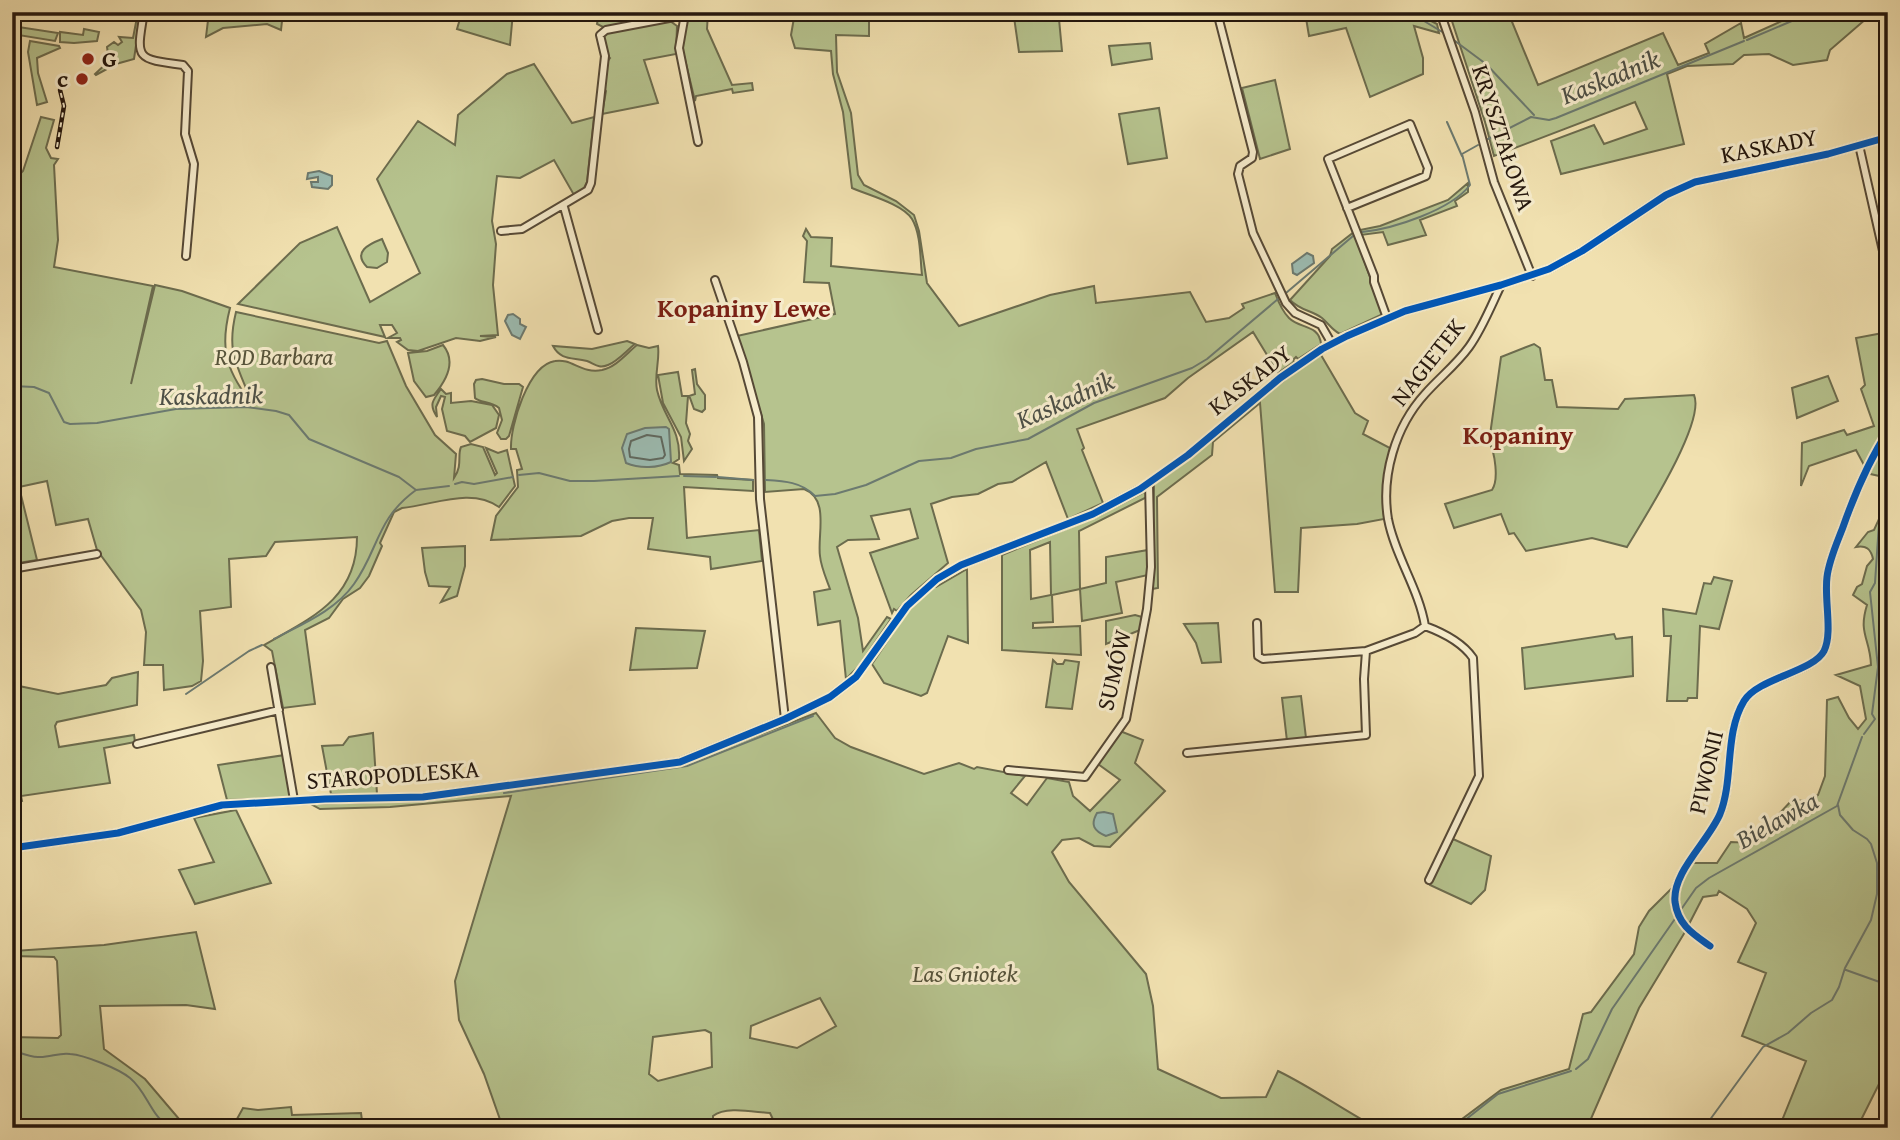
<svg xmlns="http://www.w3.org/2000/svg" width="1900" height="1140" font-family="'Gentium Book Plus',serif">
<style>
.green{fill:#b6c38e;stroke:#6c6c4e;stroke-width:2;fill-rule:evenodd}
.water{fill:#9cbcb2;stroke:#6c7a70;stroke-width:2}
.lines{fill:none;stroke-linecap:round;stroke-linejoin:round}
.shore{stroke:#606960;stroke-width:2}
.stream{stroke:#6c7a70;stroke-width:2}
.street-casing{stroke:#564936;stroke-width:10}
.street{stroke:#f6eccc;stroke-width:6}
.rail-casing{stroke:#23160d;stroke-width:4.5}
.rail{stroke:#f6eccc;stroke-width:2;stroke-dasharray:5;stroke-linecap:butt}
.cycleway-casing{stroke:#f6eccc;stroke-width:11}
.cycleway{stroke:#0057b8;stroke-width:7}
.poi-dot{fill:#8f2418;stroke:#f6eccc;stroke-width:2.5}
.labels{text-anchor:middle;stroke-width:6;stroke-linejoin:round;paint-order:stroke}
.poi-label{font-size:24px;font-weight:bold;fill:#23160d;stroke:#f6eccc;text-anchor:start}
.street-label{font-size:24px;fill:#23160d;stroke:#f6eccc}
.park-label{font-size:24px;font-style:italic;fill:#56533a;stroke:#f6eccc}
.water-label{font-size:26px;font-style:italic;fill:#4d5047;stroke:#f6eccc}
.neighbourhood-label{font-size:26px;font-weight:bold;fill:#7a1f14;stroke:#f6eccc}
</style>
<rect width="100%" height="100%" fill="#f1e1b0"/>
<filter id="stains"><feTurbulence type="fractalNoise" baseFrequency=".00286" numOctaves="4"/><feColorMatrix values="0 0 0 0 .2 0 0 0 0 .09 0 0 0 0 .02 0 0 0 .5 -.17"/></filter>
<radialGradient id="worn" r=".72"><stop offset=".6" stop-color="#630" stop-opacity="0"/><stop offset="1" stop-color="#630" stop-opacity=".3"/></radialGradient>
<!-- green -->
<path class="green" d="M138 12H141L134 59 116 64 96 75 95 74 109 61 107 47 114 42 118 45 122 42 119 37 133 38Z
M209 12H283L281 30 267 24 223 28 206 37Z
M462 12H513L510 45 457 29Z
M599 12H679L605 28 597 24Z
M690 12H708L707 29 732 85 752 83 753 90 733 93 732 89 696 96 695 101 682 47V39Z
M795 12H869V36L836 35 837 72 851 113 858 175 864 185 896 201 914 215 919 231 927 283 959 326 1050 295 1094 286 1096 303 1190 292 1206 322 1229 318 1244 308 1242 304 1275 293C1278 301 1282 311 1289 318 1300 329 1319 324 1321 344L1298 359 1296 357 1293 360 1294 362 1278 373 1253 332 1188 378 1165 398 1077 429 1084 448 1082 450 1103 503 1068 519 1046 462 1012 482 998 484 978 494 952 497 931 504 948 563 911 595 897 611 894 609 892 613 870 553 918 538 910 509 871 516 879 539 848 540 837 547 858 618 863 651 887 617 891 619 858 667 846 679 840 621 818 625 814 592 830 589C826 578 821 567 820 556 817 535 830 499 804 489L765 492 764 424 737 336 835 314 829 283 804 282 807 241 803 236 806 229 811 237 832 238 831 266 922 275C920 258 921 234 912 219 903 204 868 195 852 188L843 112 833 74 831 51 795 48 791 35Z
M919 12H1176L1178 18 1059 19 1062 51 1019 52 1014 17H937Z
M1305 12H1414L1437 24 1439 33 1414 26 1423 58V74L1370 97 1346 28 1309 36Z
M1449 12H1508L1538 85 1663 33 1678 65 1709 53 1705 44 1741 23 1744 38 1802 12H1874L1830 50 1827 60 1793 65 1769 54 1744 55 1733 64 1687 66 1667 74 1684 144 1561 174 1551 141 1594 125 1604 144 1647 129 1635 102 1494 156 1485 122Z
M670 21 677 26 676 54 644 60 658 103 602 114 606 91 604 89 607 62 610 58 608 56 603 36 607 33Z
M12 26 58 33 55 41 12 34Z
M84 29 99 32 97 41 74 43 60 42V32L83 35Z
M30 41 59 46 60 48 37 58 38 73 47 102 37 105 28 52Z
M1150 43 1152 59 1112 65 1109 46Z
M534 64 572 123 594 117 587 182 583 190 574 195 554 160 520 178 497 176 492 221 496 244 493 285 498 335 480 336 496 337 480 341 456 338 418 351 408 350 397 342 401 340 400 338H388L397 333 392 325H380L385 337 238 304 300 243 337 227 370 302 420 273 377 179 418 121 455 145 458 115 507 74Z
M1275 80 1290 149 1260 159 1242 88Z
M1159 108 1167 158 1128 164 1119 114Z
M41 117 54 120 46 148 51 158 58 159 54 165 58 240 54 267 153 286 131 384 155 285 182 291 230 308C220 347 225 368 249 400L251 389 246 388C233 358 228 345 236 312L379 343 387 341 406 386 435 435 456 454 454 478C463 465 457 456 461 447L471 444 483 447 495 475 497 473 486 448 498 453 507 450 515 486 499 507C471 487 434 505 402 508L394 512 380 543 382 546 369 576 360 588 343 599 329 618 305 630 315 704 283 708 272 651 264 645C311 618 357 599 357 537L275 542 266 556 229 559 231 607 200 611 203 661 201 681 192 686 164 690 163 665H144L146 632 141 610 97 550 88 519 56 525 47 481 19 487 37 560 12 564V194L18 176 23 171Z
M1468 183V192L1455 201 1457 206 1420 220 1426 235 1388 245 1383 232 1361 235 1360 230 1380 226 1448 200Z
M1354 232 1383 314 1340 334C1332 330 1329 324 1322 318 1311 310 1301 311 1290 300L1330 256 1332 249Z
M382 239 388 253 387 262 377 268 367 267C352 252 369 244 382 239Z
M1888 332V427L1864 465 1856 450 1809 466 1801 486 1802 443 1844 430 1847 435 1874 426 1861 389 1865 385 1856 338Z
M627 341 635 344C626 351 618 361 608 365 598 369 595 364 587 361 573 357 561 361 553 346L592 349Z
M1534 344 1540 348 1545 380H1552L1557 407 1618 409 1625 399 1694 395C1706 422 1643 520 1627 547L1592 538 1526 551 1514 533 1509 534 1501 514 1454 528 1445 504 1492 490C1499 480 1495 452 1489 442L1501 357Z
M443 345C457 362 446 381 434 395L426 397 414 381 408 353 427 351Z
M637 345 649 348 658 346C660 360 654 375 657 390 663 417 681 429 679 459L673 463 679 465 680 474 717 475 718 478 753 480V491L684 487 687 538 759 530 762 561 711 569 710 557 648 549 653 518H629L612 521 581 536 491 540 496 516 518 487 517 470 522 469 516 449H511C510 426 528 365 555 361 572 358 581 374 602 370 616 367 626 354 637 345Z
M1321 355 1355 413 1368 421 1363 434 1390 448 1383 488 1384 519 1357 524 1301 528 1298 592H1275L1260 403 1213 442 1212 455 1157 497 1158 588 1152 589 1154 484C1213 445 1261 392 1321 355Z
M695 369 697 384 705 395V409L702 412 694 409 690 398 689 396 695 394 692 370Z
M678 372 682 396H688L686 423 690 434 688 441 692 449 684 461 681 437 663 403 658 375Z
M1828 376 1838 401 1797 418 1792 388Z
M482 379 504 384H519L523 387 509 436 506 439H501L497 433 502 420 499 408C491 401 480 403 475 398L474 384 476 380Z
M441 389 446 394 451 393V403L471 401 492 405 499 415 496 428 470 442 465 436 447 431 442 409 445 397 441 396 436 407 437 417C429 405 432 401 441 389Z
M1887 437 1888 478 1866 473Z
M1146 491 1147 497 1079 531 1080 589 1106 583V557L1148 550V575L1116 582 1122 613 1082 621 1080 589 1052 595 1053 622 1033 623V628L1080 626 1081 655 1002 650V555L1100 515ZM1050 542 1051 595 1031 599 1030 550Z
M1885 506 1888 507V583L1883 623 1888 646V786L1884 837H1888V1066L1857 1128H1779L1806 1061 1742 1036 1766 973 1738 962 1756 923 1747 909 1719 891 1717 895 1703 897 1687 928C1675 897 1672 891 1691 863H1717L1731 842 1752 843 1792 800 1806 801 1818 795 1825 776 1827 700 1838 697 1849 718 1858 729 1866 719 1860 686 1836 675 1871 665C1870 638 1858 634 1867 605L1853 595 1857 587 1862 584 1867 566 1873 559C1871 549 1866 545 1856 547L1868 532 1874 530Z
M465 546V566L457 596 441 602 450 587 429 586 425 572 422 548Z
M967 569 968 643 948 636 927 693 921 696 884 683 872 664 907 612 932 586 936 587Z
M1714 577 1732 581 1719 629 1700 626 1697 698H1688L1687 701H1667L1671 636H1664L1663 609 1696 614 1704 583 1711 584Z
M1135 615 1142 617 1140 630 1106 644V621Z
M1218 623 1221 662 1202 663 1196 643 1184 624Z
M636 628 705 631 697 668 630 670Z
M1614 634 1616 639 1632 637 1633 676 1525 689 1522 648Z
M1053 660 1057 664H1063L1065 660 1079 662 1072 709 1046 707Z
M138 672 137 705 57 722 55 726 59 747 134 735 135 742 104 748 110 783 21 796 22 801 12 803V682L19 686 58 694 106 685 112 678Z
M1301 696 1306 738 1287 741 1282 698Z
M816 713 835 738 851 747 924 774 959 763 974 769 977 767 1025 776 1011 793 1027 805 1047 778 1069 782 1073 796 1090 811 1120 780 1098 764 1120 731 1143 740 1135 763 1165 791 1110 847 1094 846 1079 838 1062 840 1052 852 1069 882 1146 974 1153 1006 1158 1069 1221 1098 1266 1097 1278 1071C1313 1088 1343 1110 1377 1128H777L770 1113C753 1112 726 1106 713 1116V1128H503L484 1074 459 1020 455 981 511 796 390 807 320 809 311 804 425 800 683 764ZM820 998 836 1026 797 1048 750 1038 751 1026ZM705 1030 711 1033 712 1067 658 1081 649 1074 653 1037Z
M373 733 377 794H331L322 746 343 745 349 737Z
M285 755 292 798 227 800 218 765Z
M236 810 271 883 195 904 179 870 214 862 194 818Z
M1453 839 1491 856 1485 890 1471 904 1430 885Z
M1675 885 1676 910 1685 932 1639 1008 1587 1128H1450L1501 1090 1569 1069 1583 1014 1591 1012 1634 954 1639 927 1649 911Z
M12 910 14 951 104 945 196 932 215 1009 186 1005 100 1006 104 1049 145 1079 179 1119 191 1128H12V1037L58 1038 61 1035 57 961 54 957 12 956Z
M291 1107 292 1115 361 1113 363 1128H232L243 1108 258 1110Z"/>
<!-- water -->
<path class="water" d="M319 171 332 176V185L328 189 312 187 311 182H318V177L307 179 308 173Z
M1307 253 1313 256 1314 263 1297 275 1293 273 1292 264Z
M513 314 520 319V324L526 327 520 339 512 335 505 321 508 315Z
M666 427 669 429 671 462C658 468 640 469 626 463L622 448 627 434 645 428Z
M1104 812 1113 814 1117 832 1106 836C1094 831 1090 825 1097 813Z"/>
<g class="lines">
<!-- shore -->
<path class="shore" d="M647 435 661 437 665 455 663 458 650 460 630 457 629 449 631 441Z"/>
<!-- stream -->
<path class="stream" d="M926 12 937 14 1098 15
M1409 12 1444 33
M1223 13 1231 12
M1101 15H1212
M1451 38 1486 64 1534 115
M1747 40 1813 12
M1447 122 1462 156
M1488 139 1531 117 1549 120 1556 118 1744 41
M1362 232C1393 229 1451 210 1470 185L1462 154 1478 145
M1286 293 1353 236
M12 386 34 387 49 393 64 422 70 424 97 423 176 409 246 407 276 411 289 415 309 439 399 477 416 490 449 486
M519 475 539 473 570 481H594L679 476
M684 476 716 477
M718 477 753 480
M766 480C784 481 802 482 815 496L835 494 866 485 919 461 951 458 976 449 1028 439 1094 403 1192 368 1207 359 1278 299
M455 484 462 482 474 484 513 477
M274 639C302 624 335 611 354 584 379 549 376 519 416 490
M186 694 249 651 262 645
M1864 734 1875 719 1872 714 1878 667 1870 592 1875 583 1879 523 1888 515
M504 793 687 766 813 716
M1680 911 1696 888 1709 878 1837 806 1862 737
M1846 970 1888 985
M12 1050C21 1053 29 1057 38 1057 49 1058 60 1052 70 1054 85 1055 119 1069 130 1078 148 1093 150 1116 171 1128
M1576 1069 1588 1059 1612 1009 1677 916
M1095 1128H1102
M1134 1128 1137 1125 1142 1128
M1455 1128 1498 1094 1571 1071
M1696 1128 1709 1121 1763 1047 1788 1033 1811 1013 1832 1000 1839 987 1845 968 1871 920 1877 894V863L1871 844 1867 839 1853 830 1840 815 1838 805"/>
<!-- street casing -->
<g class="street-casing">
<path id="street" d="M144 12C136 59 135 59 183 65L188 71 185 134 194 164 186 256
M1217 12 1253 152 1252 158 1240 166 1238 174 1253 233 1286 303 1295 313 1321 325 1332 344
M1440 12 1475 112 1494 182 1532 276
M685 14 679 48 698 142
M1859 145 1888 273
M564 207 598 330
M1347 208 1426 176 1428 168 1410 124 1328 159 1374 276V282L1387 318
M501 231 522 229 588 190 591 183 605 56 600 35 606 30 685 15
M715 280 743 362 758 417 760 499 785 719
M12 569 97 554
M1257 623 1258 656 1263 659 1366 651
M1425 626C1419 589 1395 556 1388 519 1381 476 1395 427 1425 394 1439 378 1456 365 1469 347 1482 329 1491 306 1501 285
M1425 626C1444 633 1462 642 1473 658L1479 776 1429 880
M271 667 294 800
M137 744 279 710
M1187 753 1366 735 1364 679 1366 651 1415 633 1425 626
M1008 770 1085 777 1126 719 1147 609 1151 567 1149 484
M12 848 118 833 222 805 325 799 423 797 680 762 785 719 830 697 856 677 907 606 937 579 961 565 1093 514 1140 489 1188 455 1280 378 1322 349 1347 336 1405 311 1501 285 1549 269 1582 251 1666 195 1695 182 1828 154 1888 137
M1710 946C1693 934 1678 925 1675 902 1672 872 1708 842 1720 814 1734 779 1724 734 1744 701 1758 678 1813 672 1824 651 1833 633 1824 599 1827 577 1829 560 1837 543 1843 527 1855 493 1868 462 1888 431"/>
</g>
<!-- street -->
<use href="#street" class="street"/>
<!-- rail casing -->
<g class="rail-casing">
<path id="rail" d="M57 147 64 106 60 90"/>
</g>
<!-- rail -->
<use href="#rail" class="rail"/>
<!-- cycleway casing -->
<g class="cycleway-casing">
<path id="cycleway" d="M12 848 118 833 222 805 325 799 423 797 680 762 785 719 830 697 856 677 907 606 937 579 961 565 1093 514 1140 489 1188 455 1280 378 1322 349 1347 336 1405 311 1501 285 1549 269 1582 251 1666 195 1695 182 1828 154 1888 137
M1710 946C1693 934 1678 925 1675 902 1672 872 1708 842 1720 814 1734 779 1724 734 1744 701 1758 678 1813 672 1824 651 1833 633 1824 599 1827 577 1829 560 1837 543 1843 527 1855 493 1868 462 1888 431"/>
</g>
<!-- cycleway -->
<use href="#cycleway" class="cycleway"/>
</g>
<!-- markers -->
<g class="poi-dot">
<circle cx="88" cy="59" r="7"/>
<circle cx="82" cy="79" r="7"/>
</g>
<g class="labels">
<!-- poi labels -->
<g class="poi-label">
<text x="102" y="67">G</text>
<text x="68" y="87" text-anchor="end">c</text>
</g>
<!-- street labels -->
<g class="street-label">
<text transform="translate(1503 138) rotate(72)" y="8">KRYSZTAŁOWA</text>
<text transform="translate(1769 146) rotate(-11)" y="8">KASKADY</text>
<text transform="translate(1428 362) rotate(-52)" y="8">NAGIETEK</text>
<text transform="translate(1250 380) rotate(-38)" y="8">KASKADY</text>
<text transform="translate(1114 670) rotate(-77)" y="8">SUMÓW</text>
<text transform="translate(1706 772) rotate(-77)" y="8">PIWONII</text>
<text transform="translate(393 775) rotate(-4)" y="8">STAROPODLESKA</text>
</g>
<!-- park labels -->
<g class="park-label">
<text x="274" y="365">ROD Barbara</text>
<text x="965" y="982">Las Gniotek</text>
</g>
<!-- water labels -->
<g class="water-label">
<text transform="translate(1610 77) rotate(-22)" y="9">Kaskadnik</text>
<text transform="translate(211 395) rotate(-1)" y="9">Kaskadnik</text>
<text transform="translate(1065 400) rotate(-24)" y="9">Kaskadnik</text>
<text transform="translate(1777 820) rotate(-29)" y="9">Bielawka</text>
</g>
<!-- neighbourhood labels -->
<g class="neighbourhood-label">
<text x="744" y="317">Kopaniny Lewe</text>
<text x="1518" y="444">Kopaniny</text>
</g>
</g>
<!-- margin -->
<rect width="1900" height="1140" fill="none" stroke="#f1e1b0" stroke-width="42"/>
<rect x="14" y="14" width="1872" height="1112" fill="none" stroke="#23160d" stroke-width="3.5"/>
<rect x="21" y="21" width="1858" height="1098" fill="none" stroke="#23160d" stroke-width="2"/>
<rect width="100%" height="100%" filter="url(#stains)"/>
<rect width="100%" height="100%" fill="url(#worn)"/>
</svg>
